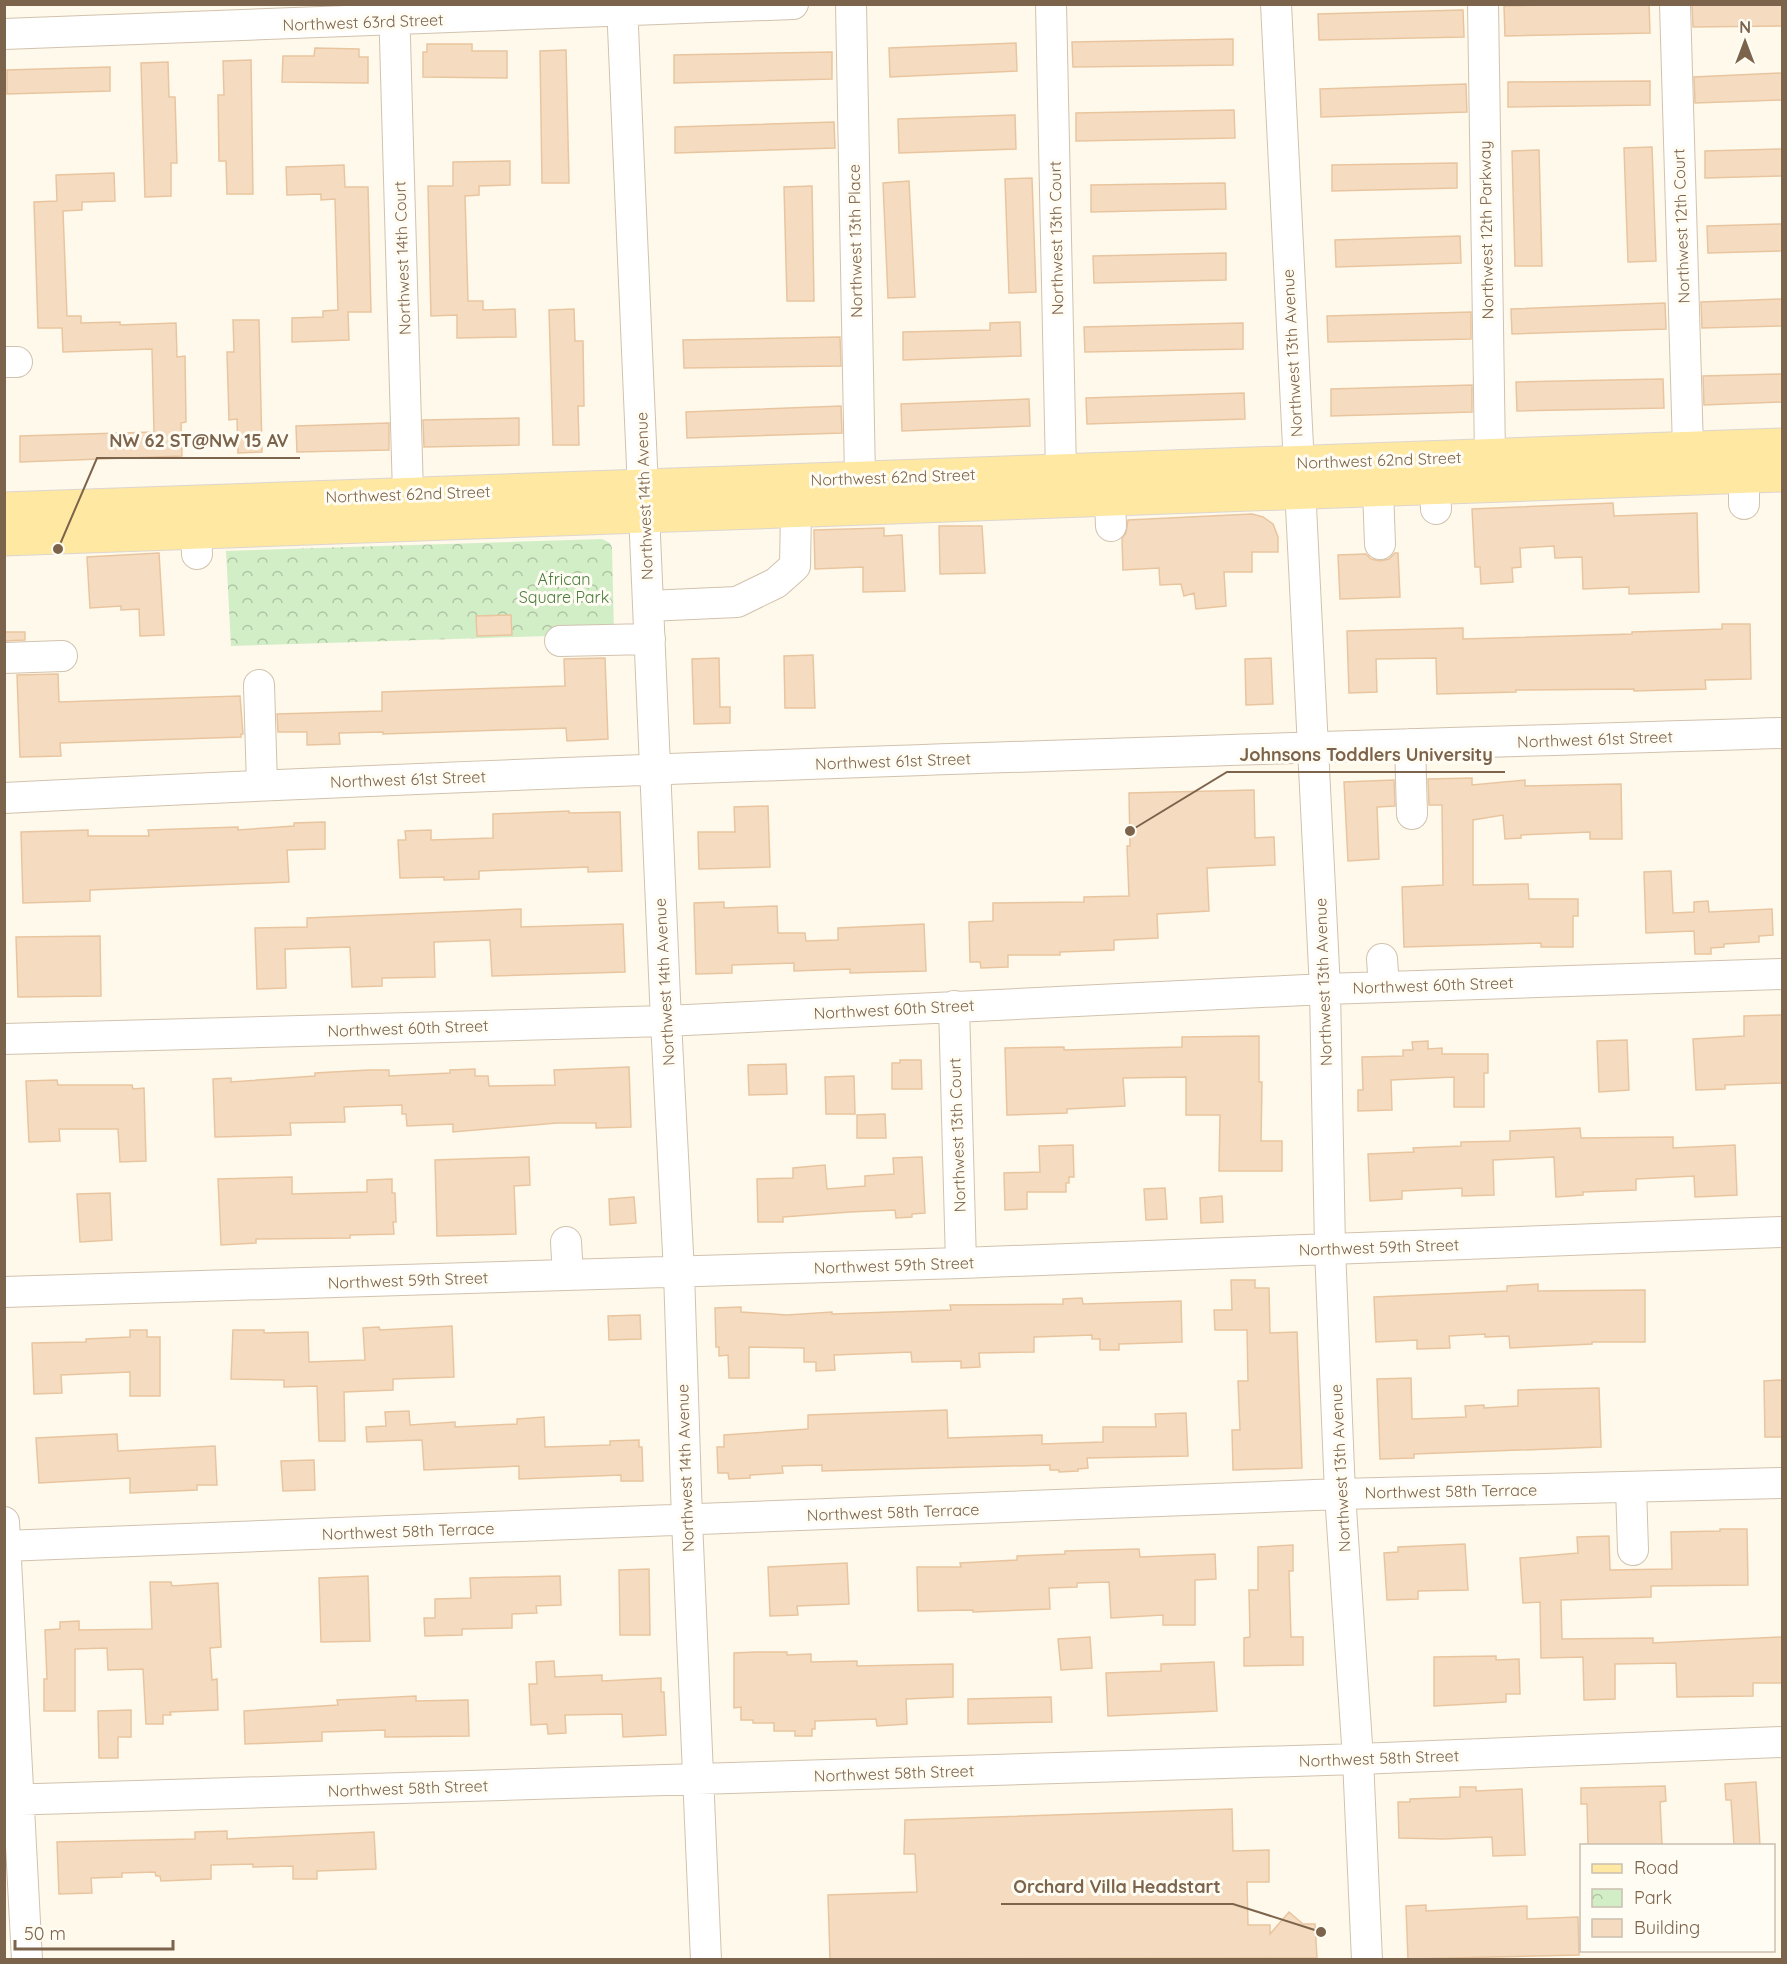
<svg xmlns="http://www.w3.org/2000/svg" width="1787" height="1964" font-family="Quicksand,sans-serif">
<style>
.park{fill:url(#park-crowns)}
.building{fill:#f5dcc0;stroke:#e9c59f;stroke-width:1.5}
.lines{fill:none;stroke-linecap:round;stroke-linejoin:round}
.minor-casing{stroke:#d2c2ae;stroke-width:32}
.major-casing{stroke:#ddd6d0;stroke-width:35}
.minor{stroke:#fff;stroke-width:30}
.major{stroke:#ffe8a1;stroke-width:33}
.labels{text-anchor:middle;stroke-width:6;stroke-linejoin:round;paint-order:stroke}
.street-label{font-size:16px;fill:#7c634b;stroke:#fffcf3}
.park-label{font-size:16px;fill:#497c3f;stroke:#fffcf3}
.leader{fill:none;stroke:#7c634b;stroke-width:2}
.callout-dot{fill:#7c634b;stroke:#fffcf3;stroke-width:2}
.callout-label{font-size:18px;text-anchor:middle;font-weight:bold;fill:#7c634b;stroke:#fffcf3;stroke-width:6;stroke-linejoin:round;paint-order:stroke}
</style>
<defs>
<pattern id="park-crowns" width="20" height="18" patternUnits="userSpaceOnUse" patternTransform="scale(1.5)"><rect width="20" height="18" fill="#d2eec7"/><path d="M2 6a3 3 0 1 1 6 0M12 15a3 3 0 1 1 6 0" fill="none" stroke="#afc4a4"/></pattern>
</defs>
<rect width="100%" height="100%" fill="#fef9eb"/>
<!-- park -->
<path class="park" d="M602 539 610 543 612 548 614 634 231 646 226 551Z"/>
<!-- building -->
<path class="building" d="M1583 4H1649L1650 33 1505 36 1504 6Z
M1692 4H1782V26L1693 27Z
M1463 10 1464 37 1319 40 1318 14Z
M1233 39V65L1073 67 1072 42Z
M1016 43 1017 71 890 77 889 48Z
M427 44H472V51H507V78L423 77V52H427Z
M315 48 359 49V57H368V83L282 82 283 56H314Z
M566 50 569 183H542L540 51Z
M832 52V79L674 83V55Z
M251 60 253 194H227L226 161H219L218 95H224L223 61Z
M168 62 169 97H175L177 163H171V196L145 197 141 63Z
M110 67V91L7 94V70Z
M1782 73V100L1695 103 1694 77Z
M1650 81V105L1508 107V82Z
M1466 84 1467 112 1321 117 1320 89Z
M1234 110 1235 138 1076 141V113Z
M1015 115 1016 149 899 153 898 119Z
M834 122 835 148 675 153V127Z
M1652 147 1656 261 1628 262 1624 148Z
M1782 149V176L1705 178V151Z
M1539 150 1542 266H1515L1512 151Z
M510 161V185L479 186V195L465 196 468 301H483V310L515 309 516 337 457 338V315L431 316 428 186H453V162Z
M1457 163V188L1332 191V165Z
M344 165 345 187H368L371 312H348L349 340 292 342V318L323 317V311L338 310 335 199 321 200V194L287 195 286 167Z
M114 173 115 201 82 202V210L63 211 67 316H81V323L120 322V325L176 323 177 357 185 356 186 422 181 423 182 456 20 462V436L154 432 152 349 63 352 62 328H38L34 202 57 201 56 175Z
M1032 178 1036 292 1009 293 1005 179Z
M909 181 915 297 888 298 883 183Z
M1225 183 1226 209 1091 212V185Z
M812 186 814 301H787L784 187Z
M1782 224V251L1708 253 1707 226Z
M1460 236 1461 263 1336 267 1335 240Z
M1226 253V280L1094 283 1093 256Z
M1782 299V326L1702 328 1701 302Z
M1665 303 1666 329 1512 334 1511 309Z
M574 309 575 341H583L584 406H578L579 445H553L549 310Z
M1471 312V339L1328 342 1327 316Z
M233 320H259L262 452 238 453 237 419 229 420 227 352H234Z
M1020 322 1021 356 903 360V332L990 330V323Z
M1243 323V349L1085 352 1084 327Z
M840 337 841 366 684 368 683 340Z
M1782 374V402L1704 405 1703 376Z
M1663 379 1664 408 1517 411 1516 382Z
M1472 385V412L1331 416V389Z
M1244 393 1245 419 1087 424 1086 398Z
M1029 399 1030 426 902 431 901 404Z
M841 406 842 433 687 438 686 412Z
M519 418V445L424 447 423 420Z
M389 423V450L297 452 296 426Z
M1613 503 1614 516 1697 513 1699 592 1629 594V587L1583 589 1582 557 1555 558 1554 546 1520 548 1521 567 1512 568 1513 582 1481 584 1480 567H1475L1472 509Z
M1252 514 1263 517 1273 524 1278 537V552H1252V572H1224L1226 606 1196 609 1194 593 1184 596 1181 584 1160 585 1159 568 1123 570 1122 538 1126 533 1128 520Z
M939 526H982L985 573 940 574Z
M884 528V536L902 535 905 591 863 592V567L815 569 814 530Z
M159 553 164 635 140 636 139 609 121 610V606L90 608 87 557Z
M1395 553H1398L1400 597 1340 599 1338 555 1366 554 1371 559 1380 561 1389 559Z
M511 615 512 635 477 636 476 616Z
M1722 624H1750L1751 679 1705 680 1706 689 1634 691V689L1516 690V692L1437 694 1436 658 1376 659 1377 692 1349 693 1347 631 1463 628V639L1632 634V632L1722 629Z
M4 632H25V640L4 641Z
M813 655 815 708H785L784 656Z
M605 658 608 739 567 741 566 728 383 734V732L339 733 340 744 307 745V732H278L277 714 382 711V692L565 686 564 659Z
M719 658 720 707H730V723L694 724 692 659Z
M1271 658 1273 704 1246 705 1245 659Z
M58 674 59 702 240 696 243 734H241V737L60 743 61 756 20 757 17 675Z
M1472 778V785L1525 780V786L1621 784 1622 839H1590V832L1521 835V838L1505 839 1503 815 1473 820V885L1528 884 1529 899H1578V916H1573V947H1541V943L1404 947 1402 887 1443 885 1442 805H1429L1428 779Z
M1394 780 1395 806 1377 807 1379 859 1348 861 1344 782Z
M1254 790 1255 838 1274 837 1275 865 1207 868 1209 911 1157 914 1158 938 1114 940V950L1060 952V955H1008V967L981 968 980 962H970L969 922 993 921V903L1084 902V897L1129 896 1127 846H1130L1129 793Z
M768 806 770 867 699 869 698 832H735L734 807Z
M569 811V813L620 812 622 871 588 872V867L479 871V879L444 880V877L400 878 398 840H406L405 831 431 830V840L493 838V814Z
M325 822V849L287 850 289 882 90 890V901L23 903 21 832 88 830V836H149L148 830 238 827V830L294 826V823Z
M1671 871 1673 913 1694 912V902L1708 901 1709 912 1772 909 1773 935 1759 936V942L1724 944V947L1711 948V954H1695L1694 931 1646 933 1644 872Z
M724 902V908L777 906 778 933H805L806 941 838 940V928L924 924 926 971 850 973V969L794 971V963L732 965V973L696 974 694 903Z
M521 909V927L623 924 625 972 492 976 490 940 434 942 435 977 382 978V986L352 987 350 947 285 949 286 988 257 989 255 928 307 927V918Z
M100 936 101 996 18 997 16 937Z
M1782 1015V1083L1725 1085V1089L1696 1090 1693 1039 1744 1036V1016Z
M1259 1036V1082H1262L1261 1141H1282V1171H1219L1220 1115H1186V1077L1123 1078 1125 1106 1067 1109V1113L1007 1115 1005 1048 1064 1047V1050L1182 1047V1037Z
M1627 1040 1629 1090 1599 1092 1597 1041Z
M1428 1041V1049L1442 1048V1054H1488V1073H1484V1107H1454V1077L1391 1080 1392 1110 1358 1111V1090H1363L1362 1057 1403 1056V1050H1413L1412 1042Z
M900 1060H921L922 1089H892V1063H900Z
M786 1064 787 1094 749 1095 748 1065Z
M629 1067 631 1127 596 1128V1123H557L453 1132V1124L407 1126 406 1114H402V1105L344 1107 345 1122 290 1123 291 1135 215 1137 213 1079 231 1078V1082L315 1076V1073L369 1070H389V1076L450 1073V1070L475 1069V1076H488L489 1086 555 1085 554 1070Z
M854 1076 855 1114H826L825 1077Z
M57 1080 58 1085H132L133 1089 144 1088 146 1161 120 1162 118 1129H59L60 1141 29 1142 26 1081Z
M885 1114 886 1138H857V1115Z
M1580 1128 1581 1138 1673 1137V1148L1735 1145 1737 1195 1695 1197 1694 1176 1636 1179V1190L1583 1192V1195L1556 1197 1554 1157 1493 1160 1494 1195 1462 1196V1188L1402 1191V1199L1370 1201 1368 1154 1414 1152 1413 1148 1461 1146V1142L1510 1141V1131Z
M1073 1145 1074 1177H1069V1183H1066V1192H1027V1209L1005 1210 1004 1173 1040 1172 1039 1146Z
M529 1157 530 1185 514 1186 516 1234 437 1236 435 1160Z
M922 1157 925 1213 912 1214V1217L896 1218 895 1210 850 1212 783 1217V1222H758L757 1179 793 1178V1168L825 1165 827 1189 865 1186V1176L894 1174 893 1158Z
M292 1177V1194L367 1192V1180L392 1179V1193H395L396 1222H393L394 1234 350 1235V1238L256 1239V1243L221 1245 218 1179Z
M1165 1188 1167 1219 1146 1220 1144 1189Z
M110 1193 112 1240 80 1242 77 1194Z
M1222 1196 1223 1222 1201 1223 1200 1198Z
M634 1197 636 1223 610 1225 609 1199Z
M1231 1280H1255V1288H1269L1270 1333 1297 1332 1302 1468 1233 1470 1232 1430H1240L1238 1381H1248L1247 1330H1215L1214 1310H1232Z
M1538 1284V1291L1645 1290V1342H1592V1344L1510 1348 1509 1336 1485 1337V1334L1449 1336 1450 1348 1417 1349V1340L1376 1342 1374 1297 1507 1291V1286Z
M1082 1298 1083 1304 1181 1301 1182 1342 1119 1344V1350H1100V1339H1092V1335L1034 1337V1352L979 1353 980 1367 961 1368V1361L912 1362 911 1352 834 1355 835 1370 816 1371V1362H804V1348L749 1347V1378H729L728 1355 719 1356V1347H716L715 1308 741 1307V1312L787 1315 832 1312V1314L951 1310 950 1305 1063 1304V1299Z
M640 1315 641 1339 609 1340 608 1316Z
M452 1326 454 1377 393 1379V1390L344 1392 345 1441H319L317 1386 284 1387V1380L231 1379 233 1330H264V1333L308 1332 309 1362 365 1360 363 1328 379 1327 380 1330Z
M130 1330H147V1337H160V1396H130V1372L61 1375 62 1393 34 1394 32 1343 86 1342V1339L130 1337Z
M1411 1378 1412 1419 1466 1417 1465 1406 1484 1405V1408L1518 1406V1390L1599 1388 1601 1447 1414 1454V1458L1380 1459 1377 1379Z
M1782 1380V1437H1765L1764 1381Z
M947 1410 948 1438 1042 1435V1444L1103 1442V1427H1156L1155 1414 1186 1413 1188 1456 1087 1458 1088 1468 1078 1469V1471L1059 1472V1470H1050V1465L822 1471V1465L782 1466 783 1473 750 1475V1478L729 1479 728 1473H718L717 1447H724V1435L808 1429V1415Z
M409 1411 410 1425 455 1422V1427L517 1424V1419L544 1417 545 1447 610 1445V1441L639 1440V1447H642L643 1481H621V1475L519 1479V1466L424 1470 422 1440 367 1442 366 1427 386 1426 385 1412Z
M117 1434 118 1451 215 1446 217 1485H197V1490L130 1493V1478L39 1483 36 1438Z
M314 1460 315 1490 283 1491 281 1461Z
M1720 1529H1747L1748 1585 1651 1586V1597L1561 1600 1562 1639 1653 1638V1643L1782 1637V1683H1753V1696L1677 1697 1676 1663 1615 1664V1699L1584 1700 1583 1657 1541 1658 1540 1602 1523 1603 1520 1558 1578 1553 1577 1537 1609 1536 1610 1570 1672 1569 1671 1532 1720 1531Z
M1465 1544 1468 1590 1418 1591V1599L1387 1600 1384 1553 1398 1552V1547Z
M1293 1545V1571H1289L1291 1637H1303V1665L1244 1666V1638L1250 1637 1249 1590H1258V1547Z
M1139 1549 1140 1557 1215 1554 1216 1579 1195 1580V1625H1163V1615L1111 1618 1109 1582 1077 1583V1587L1049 1588 1050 1609 973 1612V1610L918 1611 917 1567H961L960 1563 1017 1560V1556L1065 1554V1551Z
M847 1563 849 1604 797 1606 798 1615 770 1616 768 1567Z
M649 1569 650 1635H620L619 1570Z
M368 1576 370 1641 321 1642 319 1578Z
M560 1576 561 1605 536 1606 537 1613 512 1614V1628L462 1629V1635L425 1636 424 1618H435V1599L471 1598 470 1578Z
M150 1582H171L172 1586 218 1583 221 1647 210 1648 212 1680 217 1679 218 1710 170 1712 171 1715H163V1724H146L143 1669 108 1670 107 1648 75 1649V1711H44V1679H47L45 1630 60 1629V1622L79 1621V1630L152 1629Z
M1090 1637 1092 1668 1061 1670 1058 1639Z
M756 1652H787V1655L811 1654V1662L857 1661V1666L953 1664V1697L906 1699 907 1724 877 1726 876 1719 815 1721V1729H812V1736H795V1731H774V1723H753V1720H741V1707L734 1708V1653Z
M1496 1656V1660L1519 1659 1520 1694H1506V1702L1434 1706V1657Z
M554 1661 555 1677 602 1675V1681L661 1678V1692H664L666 1735 623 1737 622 1714 565 1715 566 1733 548 1734 547 1724 531 1725 529 1684H537L536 1662Z
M1214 1662 1217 1711 1108 1716 1106 1673 1161 1671V1664Z
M416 1696V1701L468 1700 469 1736 385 1737V1730L322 1732V1741L245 1744 244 1711 338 1705 337 1700Z
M1051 1697 1052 1722 968 1724V1699Z
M131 1710V1737H118V1758H99L98 1711Z
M1756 1782 1760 1845H1734L1731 1800H1726L1725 1784Z
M1665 1786 1666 1801 1660 1802 1662 1845H1588L1587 1804H1581V1788Z
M1460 1787H1476V1791L1522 1789 1525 1855 1493 1856 1492 1837 1443 1839 1399 1838 1398 1802H1410V1799L1460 1797Z
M1232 1809 1233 1851 1269 1850V1882H1247L1248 1925H1270V1934L1289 1912 1303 1924H1315L1317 1958 830 1959 828 1895 917 1892 915 1854H904L905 1820Z
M227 1831V1839L374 1832 376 1869 317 1871V1879H293V1866L253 1867V1864L211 1865V1879L161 1881 160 1876H156L155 1872 122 1873V1877L91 1878 92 1893 59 1894 57 1842 195 1839V1832Z
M1426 1905V1911L1527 1906V1919L1578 1917 1579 1955 1408 1959 1406 1906Z"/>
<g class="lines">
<!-- minor casing -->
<g class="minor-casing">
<path id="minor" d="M394 4 408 494
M622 4 666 1021 679 1272 687 1520 706 1960
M851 4 860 478
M1051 4 1061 471
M1276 4 1325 989 1330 1248 1340 1494 1358 1759 1367 1960
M1483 4 1490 456
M1675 4 1688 448
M4 34C267 25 530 16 793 4
M4 362H17
M1744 477V504
M1435 488 1436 509
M1378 490 1380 544
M1110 500 1111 526
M196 532 197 554
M648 606 737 602 776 583 795 566 796 511
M560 641 650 639
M4 658 62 656
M259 685 262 785
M1410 744 1412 814
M4 798C597 768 1190 751 1782 733
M1382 959 1384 987
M954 1006 961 1263
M4 1039 666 1021 1325 989 1782 974
M566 1242 568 1275
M4 1292 961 1263 1782 1232
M1631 1487 1633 1550
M4 1522 27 1960
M4 1546 1340 1494 1782 1483
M4 1800 1358 1759 1782 1742"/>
</g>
<!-- major casing -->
<g class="major-casing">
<path id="major" d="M4 509 1782 445
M4 539 1782 475"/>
</g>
<!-- minor -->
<use href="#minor" class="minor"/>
<!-- major -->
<use href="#major" class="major"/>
</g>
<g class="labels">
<!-- street labels -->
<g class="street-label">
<text transform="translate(363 22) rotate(-2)" y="6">Northwest 63rd Street</text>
<text transform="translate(1681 226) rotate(-92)" y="6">Northwest 12th Court</text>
<text transform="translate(1486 230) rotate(-91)" y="6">Northwest 12th Parkway</text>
<text transform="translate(1056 238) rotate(-91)" y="6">Northwest 13th Court</text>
<text transform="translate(855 241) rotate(-91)" y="6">Northwest 13th Place</text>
<text transform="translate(402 258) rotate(-92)" y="6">Northwest 14th Court</text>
<text transform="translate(1292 353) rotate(-93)" y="6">Northwest 13th Avenue</text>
<text transform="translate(1379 460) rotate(-2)" y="6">Northwest 62nd Street</text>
<text transform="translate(893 477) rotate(-2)" y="6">Northwest 62nd Street</text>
<text transform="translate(408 494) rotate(-2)" y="6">Northwest 62nd Street</text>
<text transform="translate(644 496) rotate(-92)" y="6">Northwest 14th Avenue</text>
<text transform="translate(1595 739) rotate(-2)" y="6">Northwest 61st Street</text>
<text transform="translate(893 761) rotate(-2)" y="6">Northwest 61st Street</text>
<text transform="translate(408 779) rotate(-2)" y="6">Northwest 61st Street</text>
<text transform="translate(664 982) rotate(-93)" y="6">Northwest 14th Avenue</text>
<text transform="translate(1323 982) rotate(-92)" y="6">Northwest 13th Avenue</text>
<text transform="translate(1433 985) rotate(-2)" y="6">Northwest 60th Street</text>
<text transform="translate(894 1009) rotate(-3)" y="6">Northwest 60th Street</text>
<text transform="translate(408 1028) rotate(-2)" y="6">Northwest 60th Street</text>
<text transform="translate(957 1135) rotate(-92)" y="6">Northwest 13th Court</text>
<text transform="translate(1379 1247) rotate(-2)" y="6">Northwest 59th Street</text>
<text transform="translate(894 1265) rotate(-2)" y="6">Northwest 59th Street</text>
<text transform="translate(408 1280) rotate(-2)" y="6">Northwest 59th Street</text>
<text transform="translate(685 1468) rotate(-92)" y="6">Northwest 14th Avenue</text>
<text transform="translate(1340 1468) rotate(-93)" y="6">Northwest 13th Avenue</text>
<text transform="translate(1451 1491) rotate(-1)" y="6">Northwest 58th Terrace</text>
<text transform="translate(893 1512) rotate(-2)" y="6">Northwest 58th Terrace</text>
<text transform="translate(408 1531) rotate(-2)" y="6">Northwest 58th Terrace</text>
<text transform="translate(1379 1758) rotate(-2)" y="6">Northwest 58th Street</text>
<text transform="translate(894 1773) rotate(-2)" y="6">Northwest 58th Street</text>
<text transform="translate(408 1788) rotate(-2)" y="6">Northwest 58th Street</text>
</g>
<!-- park labels -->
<g class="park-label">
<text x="564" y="585">African<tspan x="564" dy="18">Square Park</tspan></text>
</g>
</g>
<!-- callouts -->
<path class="leader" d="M58 549L97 458H300M1130 831L1227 772H1505M1321 1932L1233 1904H1001"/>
<g class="callout-dot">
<circle cx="58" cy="549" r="6"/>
<circle cx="1130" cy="831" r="6"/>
<circle cx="1321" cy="1932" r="6"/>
</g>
<g class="callout-label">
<text x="199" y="447">NW 62 ST@NW 15 AV</text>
<text x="1366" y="761">Johnsons Toddlers University</text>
<text x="1117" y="1893">Orchard Villa Headstart</text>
</g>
<!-- border -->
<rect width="1787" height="1964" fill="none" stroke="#7c634b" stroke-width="12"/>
<!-- legend -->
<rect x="1580" y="1844" width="195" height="108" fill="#fffcf3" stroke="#cbbfb0" stroke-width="1.5"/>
<rect x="1592" y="1864" width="30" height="9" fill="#ffe8a1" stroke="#cbbfb0" stroke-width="1.5"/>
<text x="1634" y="1874" font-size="18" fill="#7c634b">Road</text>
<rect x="1592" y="1889" width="30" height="18" fill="url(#park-crowns)" stroke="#cbbfb0" stroke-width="1.5"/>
<text x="1634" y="1904" font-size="18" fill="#7c634b">Park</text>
<rect x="1592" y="1919" width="30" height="18" fill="#f5dcc0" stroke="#cbbfb0" stroke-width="1.5"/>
<text x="1634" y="1934" font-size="18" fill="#7c634b">Building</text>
<!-- north arrow -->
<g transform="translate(1745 42)" stroke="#fffcf3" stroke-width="4.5" paint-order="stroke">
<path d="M0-4.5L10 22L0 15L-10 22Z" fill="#7c634b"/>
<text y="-9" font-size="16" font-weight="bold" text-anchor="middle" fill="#7c634b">N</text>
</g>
<!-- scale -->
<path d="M15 1940v9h158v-9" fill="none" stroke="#7c634b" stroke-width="3"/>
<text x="24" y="1940" font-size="18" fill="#7c634b" stroke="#fffcf3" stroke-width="4.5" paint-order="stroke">50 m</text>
</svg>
